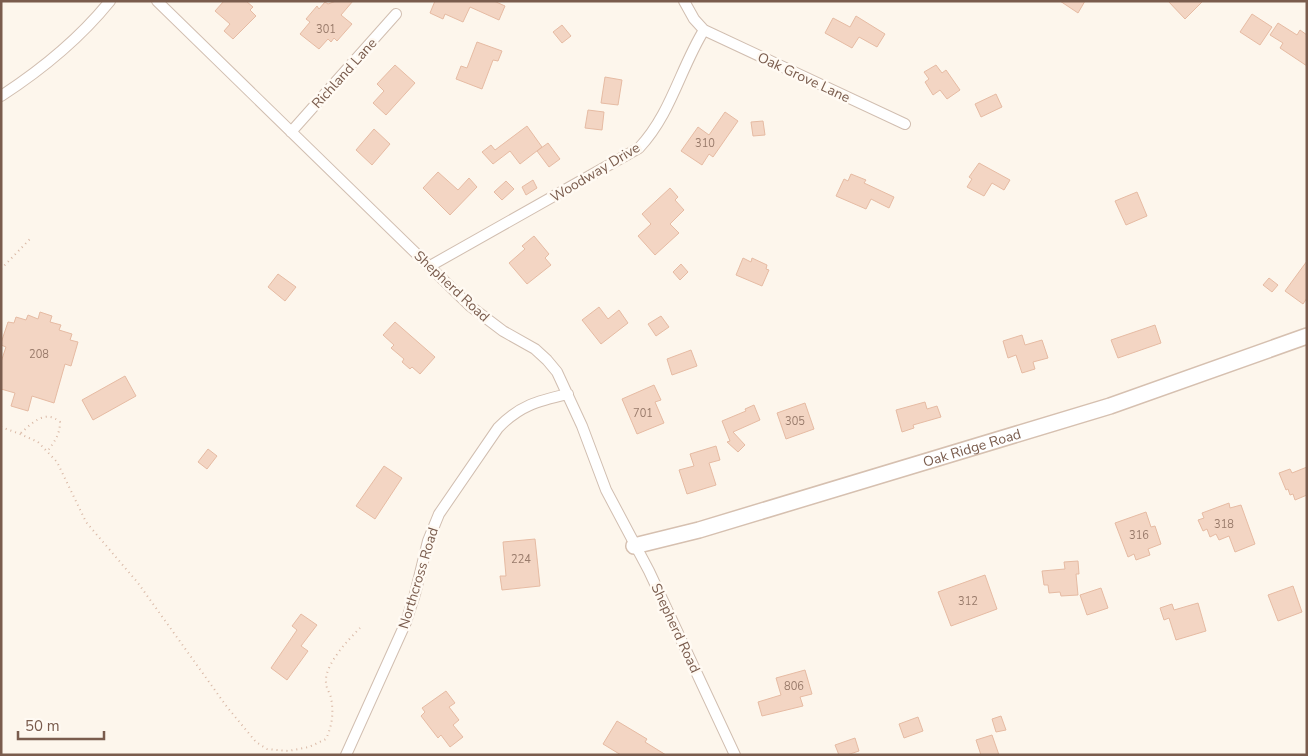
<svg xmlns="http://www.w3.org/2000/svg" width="1308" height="756" font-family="'Nunito Sans',sans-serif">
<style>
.building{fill:#f3d5c3;stroke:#e6bba3}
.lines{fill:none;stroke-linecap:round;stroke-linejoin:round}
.street-casing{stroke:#d1beb0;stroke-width:12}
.secondary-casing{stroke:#d6c0b0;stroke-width:18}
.path{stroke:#d9b8a5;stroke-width:2;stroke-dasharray:1 4;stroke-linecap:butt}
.street{stroke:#fff;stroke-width:10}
.secondary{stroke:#fff;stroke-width:15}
.labels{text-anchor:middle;stroke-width:5;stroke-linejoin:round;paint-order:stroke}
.number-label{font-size:11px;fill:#987a6a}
.street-label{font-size:14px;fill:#7a5c4d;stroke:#fffaf3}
</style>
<rect width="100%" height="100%" fill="#fdf6ec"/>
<!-- building -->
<path class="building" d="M224 1H246L253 7 250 10 256 16 233 39 224 31 230 24 215 11Z
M336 1H353L341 15 352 24 337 41 334 38 331 42 328 39 319 49 300 34 310 22 306 19 317 6 319 9 325 2 328 4Z
M435 1H494L505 6 499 20 470 7 463 22 445 14 443 19 430 13Z
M1060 1H1085L1078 13Z
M1168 1H1203L1185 19Z
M1252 14 1272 27 1260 45 1240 32Z
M856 16 885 34 877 47 859 37 852 48 825 33 833 18 850 27Z
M1278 23 1297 35 1300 30 1307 35V66L1280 48 1283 43 1270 35Z
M562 25 571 36 562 43 553 32Z
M477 42 502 51 498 61 493 60 482 89 456 79 461 66 467 68Z
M395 65 415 83 386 115 373 103 384 91 377 84Z
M936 65 942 73 946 70 960 90 947 99 940 90 933 95 925 82 929 79 924 72Z
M605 77 622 80 618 105 601 103Z
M996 94 1002 107 981 117 975 104Z
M588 110 604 112 602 130 585 128Z
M725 112 738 121 713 157 709 154 702 165 681 151 698 127 709 135Z
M763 121 765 135 753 136 751 122Z
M527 126 542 147 520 164 510 151 493 164 482 152 491 145 495 150Z
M374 129 390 144 372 165 356 150Z
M548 143 560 159 549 167 537 151Z
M979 163 1010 180 1004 190 992 183 984 196 967 187 972 179 969 177Z
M438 172 458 190 469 178 477 187 450 215 423 188Z
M851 174 866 180 864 183 894 197 889 208 871 199 866 209 836 196 844 179 848 181Z
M533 180 537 188 526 195 522 187Z
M506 181 514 189 502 200 494 192Z
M670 188 678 197 675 200 684 210 670 224 679 233 655 255 638 236 651 224 642 214Z
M1137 192 1147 216 1126 225 1115 201Z
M534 236 549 254 545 258 551 265 527 284 509 263 525 249 522 246Z
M743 258 751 262 752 258 767 265 766 269 769 270 762 286 736 275Z
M1307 261V298L1303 304 1285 291Z
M681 264 688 272 680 280 673 272Z
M278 274 296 287 285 301 268 287Z
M1269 278 1278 285 1272 292 1263 285Z
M599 307 608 319 619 310 628 323 601 344 582 320Z
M40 312 52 316 50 322 61 325 59 330 72 334 70 340 78 342 71 366 65 364 54 403 32 396 28 411 11 406 15 393 1 389V362L6 347 1 345V343L8 322 14 323 16 317 26 320 28 315 38 319Z
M661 316 669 327 656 336 648 324Z
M395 322 435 357 420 374 412 367 410 369 402 362 404 359 391 348 394 345 383 335Z
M1155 325 1161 343 1118 358 1111 340Z
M1022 335 1025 345 1042 340 1048 358 1033 362 1035 369 1022 373 1016 355 1008 358 1003 341Z
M691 350 697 366 672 375 667 359Z
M125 376 136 396 93 420 82 400Z
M654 385 661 400 655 402 664 423 637 434 622 399Z
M925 402 927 409 937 406 941 417 913 425 914 428 902 432 896 410Z
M805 403 814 429 786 439 777 413Z
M754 405 760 420 733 432 745 445 738 452 727 442 730 441 722 421 746 411 745 409Z
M716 446 720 460 709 463 716 485 687 494 679 470 694 466 690 454Z
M208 449 217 456 207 469 198 462Z
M384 466 402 478 375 519 356 506Z
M1307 467V495L1295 500 1293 494 1290 495 1288 489 1286 490 1279 473 1290 469 1292 473Z
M1229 503 1230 508 1241 505 1255 544 1235 552 1229 536 1219 540 1216 534 1210 537 1207 529 1203 531 1198 520 1204 518 1202 513Z
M1146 512 1151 527 1155 526 1161 544 1148 549 1150 555 1136 560 1134 554 1128 557 1115 523Z
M535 539 540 586 502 590 500 576H506L503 542Z
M1078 561 1079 574H1076L1078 595 1061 596 1060 592 1049 593 1048 585H1044L1042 571 1065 569 1064 562Z
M985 575 997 609 951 626 938 592Z
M1293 586 1302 612 1278 621 1268 595Z
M1101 588 1108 608 1087 615 1080 595Z
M1198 603 1206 631 1176 640 1169 618 1164 620 1160 608 1172 604 1174 610Z
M301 614 317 625 301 646 308 651 287 680 271 668 297 630 292 626Z
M805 670 812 694 800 697 803 706 762 716 758 702 781 695 776 678Z
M446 691 455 703 449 707 459 720 453 725 463 737 450 747 441 735 438 738 421 716 425 712 422 708Z
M1001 716 1006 730 996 732 992 719Z
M918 717 923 731 904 738 899 724Z
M617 721 647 739 645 742 666 755H621L603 744Z
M992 735 999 755H981L976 740Z
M855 738 859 751 847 755H839L835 745Z"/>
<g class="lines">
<!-- street casing -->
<g class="street-casing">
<path id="street" d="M157 1 470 306 503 331 535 349 547 360 557 372 582 426 606 490 649 571 735 755
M684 1 694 19 704 30 905 124
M1 96C41 70 80 38 110 1
M291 132 396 14
M430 266 639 148C671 114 680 69 704 30
M346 755 406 622 415 594 428 541 439 514 498 428C520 405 538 401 568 394"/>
</g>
<!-- secondary casing -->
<g class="secondary-casing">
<g id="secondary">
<path id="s1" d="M634 546 699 530 1110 406 1307 336"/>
</g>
</g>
<!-- path -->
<path class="path" d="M1 269 30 239
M1 427 20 434 38 442 57 462 86 522 138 583 227 707 256 742 267 749 288 751 309 747 326 739C332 726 334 713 331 698 330 693 326 688 326 683 324 665 348 640 360 628
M21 433C32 423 45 409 60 422 60 435 54 442 47 452"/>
<!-- street -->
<use href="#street" class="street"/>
<!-- secondary -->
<use href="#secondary" class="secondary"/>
</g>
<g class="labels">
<!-- number labels -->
<g class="number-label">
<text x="326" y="33">301</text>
<text x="705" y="147">310</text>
<text x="39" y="358">208</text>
<text x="643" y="417">701</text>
<text x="795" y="425">305</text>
<text x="1224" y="528">318</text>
<text x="1139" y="539">316</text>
<text x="521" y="563">224</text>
<text x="968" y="605">312</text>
<text x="794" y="690">806</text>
</g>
<!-- street labels -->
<g class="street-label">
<text transform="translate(344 73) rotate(-48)" y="5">Richland Lane</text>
<text transform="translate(804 77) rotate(25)" y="5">Oak Grove Lane</text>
<text transform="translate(595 172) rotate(-31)" y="5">Woodway Drive</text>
<text transform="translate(452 286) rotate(43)" y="5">Shepherd Road</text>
<text dy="5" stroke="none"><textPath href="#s1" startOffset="352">Oak Ridge Road</textPath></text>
<text transform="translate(418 578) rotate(-73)" y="5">Northcross Road</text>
<text transform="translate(676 628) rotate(65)" y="5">Shepherd Road</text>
</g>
</g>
<!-- border -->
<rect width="1308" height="756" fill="none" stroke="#7a5c4d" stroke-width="5"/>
<!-- scale -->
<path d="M18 731v8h86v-8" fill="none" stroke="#7a5c4d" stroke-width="2.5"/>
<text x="25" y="731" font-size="15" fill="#7a5c4d" stroke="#fffaf3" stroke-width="4" paint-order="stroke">50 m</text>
</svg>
